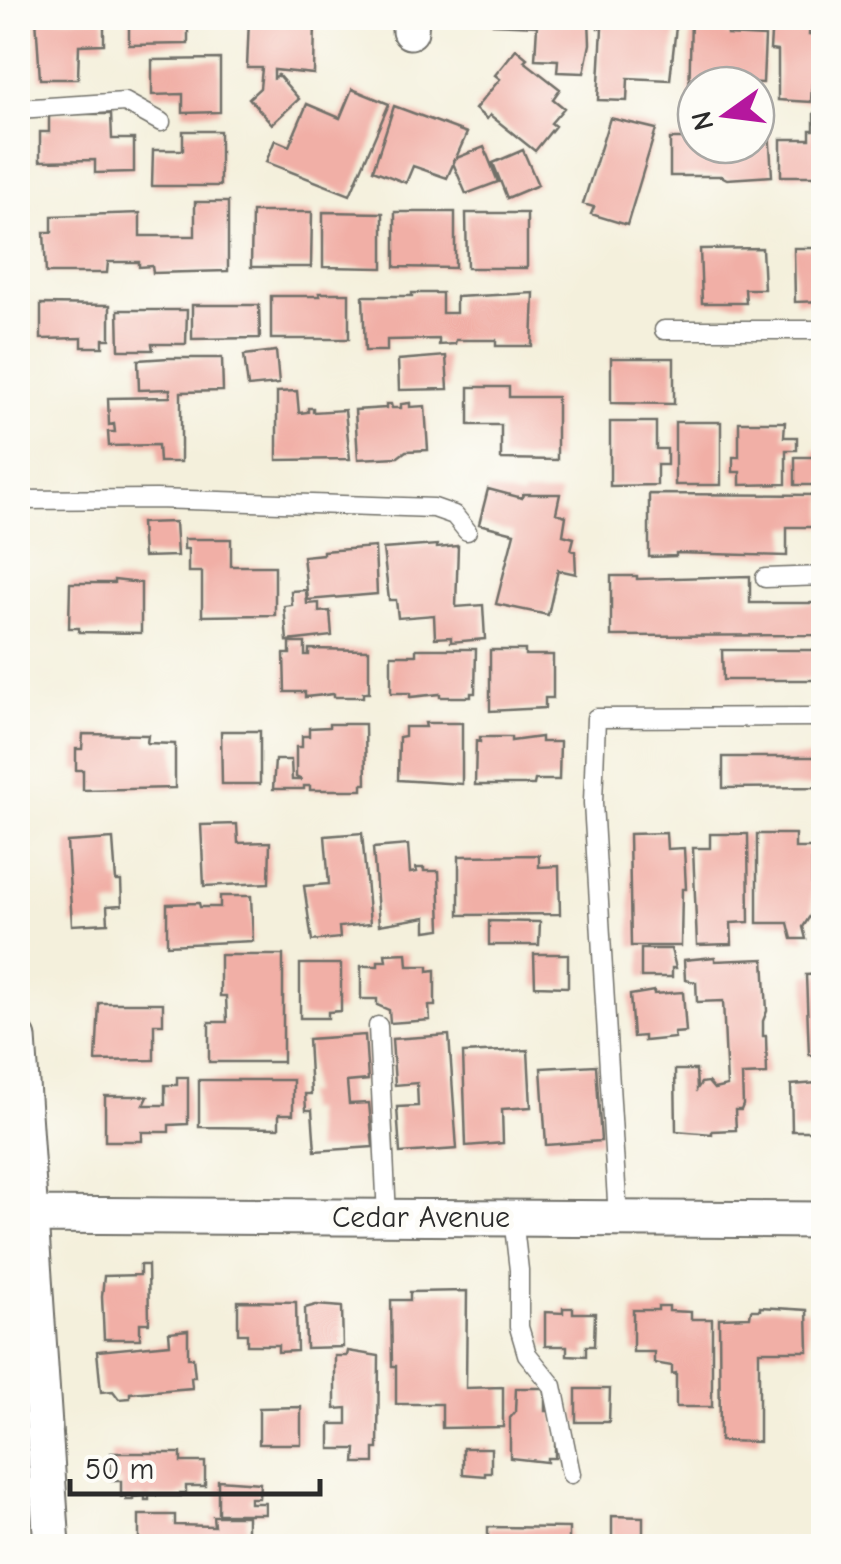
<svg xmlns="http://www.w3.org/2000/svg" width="841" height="1564" font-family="'Comic Neue',sans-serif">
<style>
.building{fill:#f1afa6}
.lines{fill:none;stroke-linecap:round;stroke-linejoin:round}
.service-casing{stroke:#717069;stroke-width:21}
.minor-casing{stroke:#717069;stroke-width:39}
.service{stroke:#fff;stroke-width:18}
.minor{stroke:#fff;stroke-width:35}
.labels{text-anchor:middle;stroke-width:10;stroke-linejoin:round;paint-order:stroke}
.street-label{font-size:30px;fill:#2b2b2b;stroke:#fdfcf7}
</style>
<rect width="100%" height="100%" fill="#fdfcf7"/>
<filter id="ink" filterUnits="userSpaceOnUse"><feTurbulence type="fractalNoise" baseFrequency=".01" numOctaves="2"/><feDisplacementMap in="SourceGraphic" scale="20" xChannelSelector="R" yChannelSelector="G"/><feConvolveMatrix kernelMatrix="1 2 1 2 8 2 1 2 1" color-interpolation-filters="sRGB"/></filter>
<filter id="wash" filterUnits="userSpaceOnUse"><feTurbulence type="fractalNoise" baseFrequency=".0048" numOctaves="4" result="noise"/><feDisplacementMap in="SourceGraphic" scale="40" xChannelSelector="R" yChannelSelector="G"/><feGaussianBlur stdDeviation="2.25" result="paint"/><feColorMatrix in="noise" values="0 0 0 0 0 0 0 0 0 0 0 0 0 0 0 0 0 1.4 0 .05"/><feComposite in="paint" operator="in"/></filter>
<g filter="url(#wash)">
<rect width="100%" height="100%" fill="#f4f0dc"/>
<g id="blocks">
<!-- building -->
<path class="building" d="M36 18H104V44L79 45 78 79H40Z
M129 18H188V44L129 45Z
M249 18H315L314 74 274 70V78L278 75 299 99 272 124 249 98 260 88 262 68H247Z
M494 18H589L590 44 584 73 557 72 558 60 535 59 537 26 493 24Z
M599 18H639V25H651L652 18H677L670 80 628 78 627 101 598 100 602 28H598Z
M691 18H728L727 35 765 37 763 83 721 81V85H696V99H689Z
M772 18H810L809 35 824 36V85L812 84 811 102 778 100V51L770 50Z
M516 49 527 58 524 61 560 89 553 99 564 108 551 123 555 126 535 151 490 115 487 119 475 109 500 79 495 75Z
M220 59V112L183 113V94L152 95V60Z
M352 89 389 104 350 195 266 162 275 140 289 146 307 104 340 118Z
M394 106 467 133 447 178 413 166 406 183 373 170Z
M814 113H824V176H781V139H810V130H814Z
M49 114H111L112 139H134V172L95 173V160L40 161V132H49Z
M610 118 656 129 627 225 591 214 594 207 583 204Z
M688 118H696V145H756V130L769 129 772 176 727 179 721 176H670V139H688Z
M183 131H220V186H152L153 150H183Z
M484 147 498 182 466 194 453 163 454 159Z
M523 150 538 185 507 198 493 163Z
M195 202H228V271L153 273 152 266 139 267V262H108L107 273H46L44 232H52V216L140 213V236H195Z
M252 212H312L311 267H251Z
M323 212 383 213V268L323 267Z
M395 212H455V268L395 267Z
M466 213H527V268H467Z
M762 248 764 289H745L746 303H702L700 249Z
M794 248H824V301L795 302Z
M319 293H349V339H271V296H320Z
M412 293H442V313H456V297L534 293 532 346H496V340H456L455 344 439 345V339L387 340V351H365L363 296H412Z
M41 304 110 305V339H103V347H82V338L41 339Z
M192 305H259L260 338 192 339Z
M118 310H187L186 344H152L153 350H119Z
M276 351 279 384 248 387 244 355Z
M446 356 448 389 399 390 398 360Z
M169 358H222L223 391 181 392V462H159L158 445 109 446 108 432H115L114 424 109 425 108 398 170 397V389L139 390 138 360Z
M611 358H674V404L611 403Z
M469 387H509V397H557V460L501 459V425H469Z
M297 391 299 413 308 412V408H313V412L345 410 350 459 277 460V392Z
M410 403V407L425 406 428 450 406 451 398 457 358 459 355 410 386 408V404H391L392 408H401V404Z
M610 422H656V449H667V465H657V485L610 486Z
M675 422H721V485H675Z
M739 422H785L784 437H797V450H786V484L740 485V472H733V457H739Z
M814 450H824V485H795V457H814Z
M488 489 522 498 523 494H560L556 513 566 516 563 535 574 538 571 550 575 551 576 574 558 570 548 615 496 604 514 533 479 524Z
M649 494 824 495V527H787V556L676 553V556L649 557Z
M175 522 177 556 143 557 141 523Z
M184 539H231V566H275V615L202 616V572H188V549H184Z
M437 545V548L458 546 456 607 483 605 485 639 451 642V637L435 638 434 615 398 618 396 600H389L383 549Z
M375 547 377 594 308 600 303 556 323 554V551Z
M611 576H637V579L750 576V603H824V635L611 636Z
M114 580 141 583V633L79 632V628H69L70 583H114Z
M306 590 307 604 319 603V612L330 611 332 636 287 641 284 606 292 605 291 591Z
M290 643H305V655H309V649L369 650V693H363V697H334V694L305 697V692H285L284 654H290Z
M416 649H476L475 693H471V697H440V694L410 697V693H391V655H416Z
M490 650H525V655H553V698H545V708L490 711Z
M722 650H824V680H723Z
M425 723H462V784L398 780 399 737 405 736V727H426Z
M329 724H365L366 784H362V790H310V786H304V789H273L275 760H291L292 780H302L296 777V747H302V736H309V728L329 727Z
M221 731H260V784H222Z
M83 734 148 735 147 743 175 744V788L83 790V770H76V749H82Z
M480 737H511V741L541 737V742H560L559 780H535L534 785H475L476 741 480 742Z
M723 757H824V787L723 788Z
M237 824 238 843 270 842 269 883 204 886 201 825Z
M362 833 370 924 339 927 340 938 312 941 304 886 329 884 325 836Z
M666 833 667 849 684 848 686 889H682L681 946H631L629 834Z
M710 834H748L749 922 731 923 732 944 697 945 693 848H710Z
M757 834H795V848H812V913L803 927 806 939H792L788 923H757Z
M113 839 116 881H121L122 905 107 906 108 923 72 925 67 842Z
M408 845 410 873 417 872 416 868H424V871H439L441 929 426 931V917L379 925 373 848Z
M539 855V867L559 866 560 914 459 915V856Z
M220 896H251L253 941 167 945V904L199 903 200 907H220Z
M489 921 540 922 539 945H489Z
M641 949H671L676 968H672V977H641Z
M407 953 408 966H428V971L435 970V1006H429L430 1020 390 1023 389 1010 377 1005V999H361V966H378V961H386L385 954Z
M534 954H568V987L535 986Z
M220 955H283V1062H209V1022H227L226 996H220Z
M715 957V961L764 959 767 1011 763 1021V1036H766L767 1074 742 1075 743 1105 741 1110H735L736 1130 712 1131V1134L676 1131 675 1070H696L697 1089 701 1083 708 1082 714 1089 727 1086 723 1001 697 1002 696 982 685 980 684 960Z
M300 964H341V1011L328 1012V1018H300Z
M824 974V1055H809L806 975Z
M654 991V994L683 992 686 1032 674 1033 675 1038 644 1041V1036L633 1037 630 995Z
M99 1003H163V1024H154V1060L96 1061Z
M365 1035 368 1080 347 1082 349 1104 369 1103 373 1147 315 1151 312 1110H306L305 1094H311L308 1039Z
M449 1035 457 1149 400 1153 397 1107 418 1106 417 1083 395 1085 392 1039Z
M528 1050 531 1107 502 1109 503 1143 466 1146 463 1053Z
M596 1065 601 1141 546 1145 541 1068Z
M177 1077H188V1124L169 1125V1132H142V1141H105V1096H143L148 1097 144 1105H165V1085H177Z
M199 1080H293V1114H279V1128L199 1127Z
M818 1083H824V1142H813L814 1131H792L791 1085Z
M140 1265H148L149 1323H140V1339H104L102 1297 104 1276 140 1275Z
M467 1291 466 1388 503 1387V1427L442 1428V1404H396V1366H392L391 1300H410V1292Z
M238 1301 296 1302 297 1351 278 1352V1345H247V1334H238Z
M316 1305 342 1307 343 1347 306 1348 305 1308Z
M658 1306H669V1311L691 1312V1319H712V1407H676V1373L672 1374V1366L654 1363V1352H633V1310H658Z
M760 1307 807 1310 808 1351H759V1442L720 1441 719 1318 750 1317 751 1310H760Z
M563 1308H573V1313H595L594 1346H586V1356L567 1355V1346H545V1312L563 1313Z
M188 1330V1358H193L195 1377H191L192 1388 130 1393V1398L119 1399 113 1391 101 1392 97 1351 170 1344 169 1332Z
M348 1351 379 1356 378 1449H374V1463H355L356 1449H330V1424H347V1408L335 1409V1356H347Z
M516 1388H545V1411H553L555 1419V1458H547V1462L510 1458V1418L515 1412Z
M576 1389H610L609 1422H576Z
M301 1407V1444H259V1408Z
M463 1448H491V1473H485V1476L463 1474Z
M111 1453H181V1462H205V1486H186V1493H180V1496H149V1500H145V1496L133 1497V1500H126V1497H121V1481H111Z
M218 1480 260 1483 259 1498H250V1503H265V1514H218Z
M139 1515H175V1525L214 1526 213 1516H247V1546H139Z
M612 1516 643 1517V1546H612Z
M488 1527 569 1528V1546H488Z"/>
</g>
</g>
<g filter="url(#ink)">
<use href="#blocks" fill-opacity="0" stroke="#717069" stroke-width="2.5"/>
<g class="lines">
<!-- service casing -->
<g class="service-casing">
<path id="service" d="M18 109 125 102 161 122
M664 330H824
M18 500 156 499 434 508 454 515 467 531
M765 578 824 576
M378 1026 387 1217
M513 1218 519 1270V1327L527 1354 553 1386 571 1474
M618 1218 593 803 596 718 824 717
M18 1488H48"/>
</g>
<!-- minor casing -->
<g class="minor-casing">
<path id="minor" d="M410 31 411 18
M18 1038 52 1546
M18 1215 824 1220"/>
</g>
<!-- service -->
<use href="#service" class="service"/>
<!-- minor -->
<use href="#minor" class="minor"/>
</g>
</g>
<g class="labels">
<!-- street labels -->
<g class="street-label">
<text x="421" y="1227">Cedar Avenue</text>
</g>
</g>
<!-- margin -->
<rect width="841" height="1564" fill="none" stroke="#fdfcf7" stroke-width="60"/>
<!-- north arrow -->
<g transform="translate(726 115) rotate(256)"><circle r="48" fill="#fdfcf7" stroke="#a9a8a5" stroke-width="2.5"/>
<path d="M0-8L18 38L0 25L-18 38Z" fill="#b5179e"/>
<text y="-15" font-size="28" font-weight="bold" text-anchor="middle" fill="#2b2b2b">N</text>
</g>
<!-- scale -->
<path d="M70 1479v15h250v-15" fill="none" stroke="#2b2b2b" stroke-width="5"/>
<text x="85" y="1479" font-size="30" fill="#2b2b2b" stroke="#fdfcf7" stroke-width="8" paint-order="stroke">50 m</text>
</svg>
